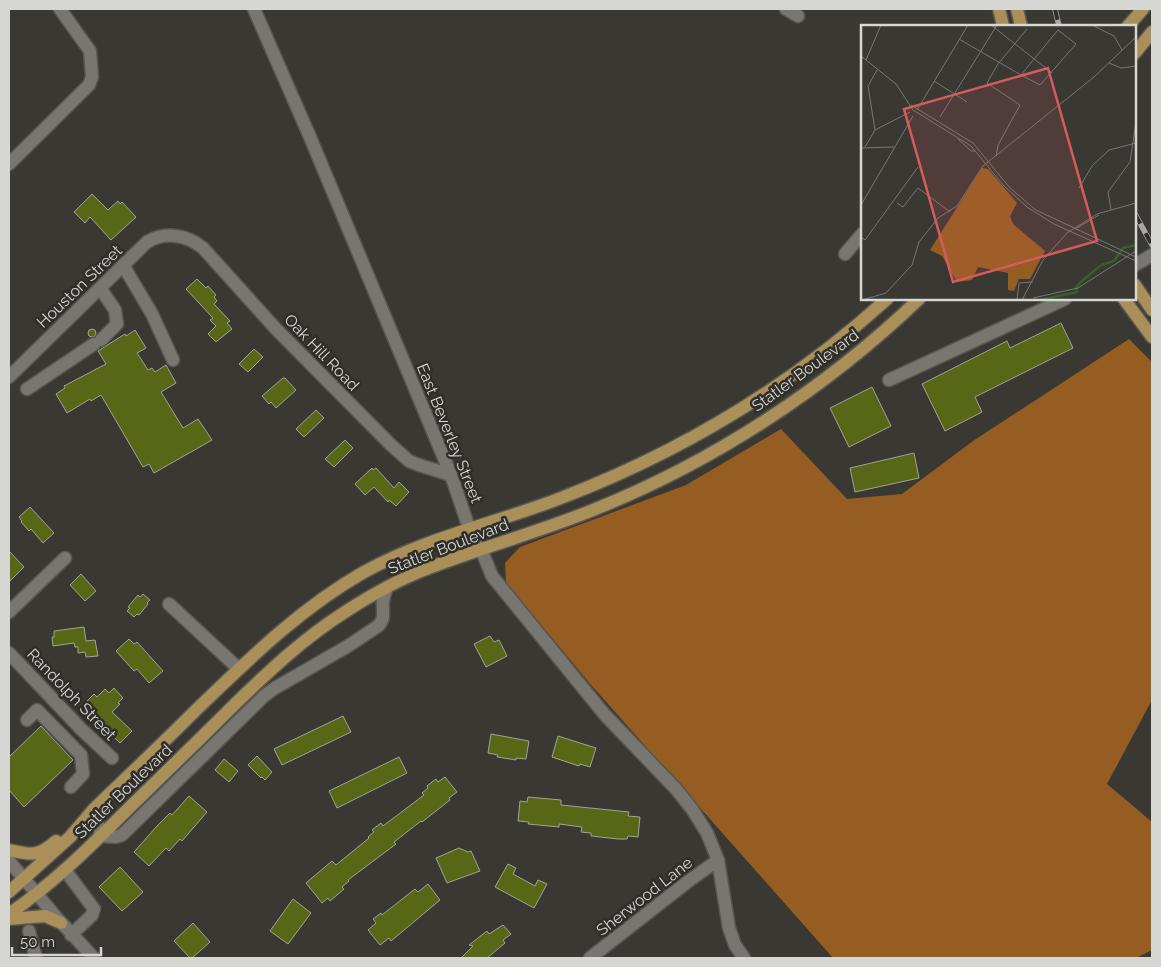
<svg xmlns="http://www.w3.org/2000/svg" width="1161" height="967" font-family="Raleway,sans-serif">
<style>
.forest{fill:#965d22}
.building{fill:#586716;stroke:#a1a39d}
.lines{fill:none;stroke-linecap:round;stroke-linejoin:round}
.minor-casing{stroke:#575652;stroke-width:15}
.major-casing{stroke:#575652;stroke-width:15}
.minor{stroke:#777670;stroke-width:12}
.major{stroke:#aa8f58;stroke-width:12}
.rail-casing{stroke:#a9a8a4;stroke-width:5.5}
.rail{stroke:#2f2e29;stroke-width:4;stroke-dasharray:11;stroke-linecap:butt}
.labels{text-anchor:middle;stroke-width:5;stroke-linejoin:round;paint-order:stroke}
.street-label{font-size:16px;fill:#d6d6d2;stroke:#2f2e29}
.inset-river{fill:none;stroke:#346225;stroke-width:2.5}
.inset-road{fill:none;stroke:#787773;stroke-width:1}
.view{fill:#d65c5b;fill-opacity:0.15;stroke:#d65c5b;stroke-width:2.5}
.inset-edge{fill:none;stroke:#d6d6d2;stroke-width:2.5}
</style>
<rect width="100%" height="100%" fill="#393833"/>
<!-- forest -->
<path class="forest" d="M1129 339 1152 362V700L1107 784 1152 822V950L1136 958H833L592 686 506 583 505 563 520 547 686 485 781 429 847 499 902 494 973 441Z"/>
<!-- building -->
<path class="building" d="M92 194 108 210 118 201 120 204 122 202 136 217 111 240 90 217 85 223 74 212Z
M197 279 206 288 208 286 216 295 214 297 217 301 214 304 230 321 227 323 232 329 216 342 208 334 216 326 210 320 213 318 186 289Z
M1061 323 1073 348 975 397 982 412 945 431 922 384 1007 341 1010 348Z
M88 333a4 4 0 1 1 8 0a4 4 0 1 1-8 0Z
M135 330 146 348 137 353 148 370 152 368 155 372 166 365 176 383 161 392 183 428 198 419 212 440 154 473 149 464 143 467 101 395 91 401 90 399 67 413 56 394 65 388 64 386 106 364 98 351 125 334 126 336Z
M254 349 263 357 248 372 239 364Z
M283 378H285L296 390 276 408 271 402 269 404 262 396Z
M872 387 891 426 849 447 830 408Z
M316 410 324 418 304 437 296 429Z
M345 440 353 448 334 467 325 459Z
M914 453 919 478 855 492 850 468Z
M372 468 373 470 376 468 394 488 399 482 409 492 396 506 389 500 388 502 374 487 365 495 355 484Z
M30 507 54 533 43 543 31 529 29 531 21 522 22 521 19 517Z
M9 551 24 567 9 582Z
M81 574 96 591 85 601 70 585Z
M143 594 150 600 147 603 148 604 139 615 137 614 134 617 127 611 130 608 128 607 138 595 140 597Z
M84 627 86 641 95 640 98 656 86 657 85 652 78 653V647H75L74 643 53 646 52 637H54V631Z
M490 636 494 642 499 640 507 656 486 667 474 644Z
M129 639 134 644 137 642 163 671 149 683 137 669 134 671 116 651Z
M114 688 123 698 118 703 120 704 112 712 132 731 120 743 82 706 94 694 97 697 105 689 109 693Z
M343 716 351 732 282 765 274 749Z
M41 726 73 760 24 807 9 790V757Z
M491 734 529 741 526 759 516 758V760L497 757 498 755 488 753Z
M558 736 596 748 590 767 580 764 579 766 552 757Z
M257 756 272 772 265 780 262 777 261 778 248 765Z
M399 757 407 773 337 808 329 791Z
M224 759 238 771 229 782 215 770Z
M445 777 457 792 449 798 450 800 422 822 421 821 394 842 396 844 348 880 349 881 342 887 344 889 330 901 328 898 322 903 306 883 332 861 336 865 369 838 368 837 374 832 372 830 381 823 383 826 424 795 422 793 428 788 427 786 436 779 438 782Z
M189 796 207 812 182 841 180 839 169 851 166 848 149 866 134 852 157 826 170 813 172 815Z
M528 797 561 800V805L629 812 628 816 640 817 638 837 628 836 627 839H618L591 836V833L581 832 582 827 559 824V827L528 824 529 822 518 821 520 801 527 802Z
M459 848 468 852 471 851 480 871 447 883 436 858Z
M508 864 516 868 513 874 535 886 538 880 547 884 534 908 495 887Z
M120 867 143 892 122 911 99 887Z
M428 884 440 900 391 941 389 938 380 945 368 930 376 923 373 919 381 913 382 915 415 889 418 892Z
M293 899 311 913 288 944 270 931Z
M193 923 210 942 192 958H190L174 941Z
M503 925 511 934 503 940 505 943 487 958H461L473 946 469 945 487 931 489 934Z"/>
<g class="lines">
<!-- minor casing -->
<g class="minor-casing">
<path id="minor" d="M254 9 310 137 451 475 469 528 481 549 492 576 605 715 676 789 692 809 707 833 718 860 729 928 735 945 744 958
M786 9 798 16
M9 164 89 85 92 77 90 51 60 9
M845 254 862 234
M123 265 152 314 173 360
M1135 265 1152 255
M100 288 115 310 117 324 101 340
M9 377 147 242C166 231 187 235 203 248L276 329 391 445 409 461 419 465 451 475
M889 380 1065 299
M27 389 94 344
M169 604 239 669
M9 612 65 558
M9 653 81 729 112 758
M27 720 37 710 81 755 83 774 71 787
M94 809 101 836 116 837 122 835 264 696 275 688 348 646 378 626C386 618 382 611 383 601 384 596 385 592 387 588
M9 861 57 918 94 958
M65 870 94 909 92 915 71 935
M29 931 36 958
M590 958 686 883 718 860"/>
</g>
<!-- major casing -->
<g class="major-casing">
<path id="major" d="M999 9 1003 26
M1017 9 1021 26
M1128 26 1143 9
M1135 53 1152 32
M1135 285 1152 310
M1124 299 1152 337
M9 850C31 855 38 857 56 841
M9 892 70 837 94 809C127 777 161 745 194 712 247 661 299 609 364 572 426 538 496 523 561 498 681 452 792 385 887 299
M9 914C54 883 92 845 130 807 165 773 200 739 234 705 269 671 304 638 345 612 371 595 400 579 429 568 483 547 539 532 593 510 713 462 825 389 919 299
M9 919 45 916 61 923"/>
</g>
<!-- minor -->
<use href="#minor" class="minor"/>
<!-- major -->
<use href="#major" class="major"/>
<!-- rail casing -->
<g class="rail-casing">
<path id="rail" d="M1055 9 1059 26
M1135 214 1152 245"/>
</g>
<!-- rail -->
<use href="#rail" class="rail"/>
</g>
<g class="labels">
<!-- street labels -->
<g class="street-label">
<text transform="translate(79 286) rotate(-44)" y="6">Houston Street</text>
<text transform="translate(322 352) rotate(46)" y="6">Oak Hill Road</text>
<text transform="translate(805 370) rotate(-36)" y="6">Statler Boulevard</text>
<text transform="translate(450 433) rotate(68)" y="6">East Beverley Street</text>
<text transform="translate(448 546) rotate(-21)" y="6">Statler Boulevard</text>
<text transform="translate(72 694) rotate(46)" y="6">Randolph Street</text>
<text transform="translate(123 791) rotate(-44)" y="6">Statler Boulevard</text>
<text transform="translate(644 896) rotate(-38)" y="6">Sherwood Lane</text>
</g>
</g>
<!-- overview -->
<g transform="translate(861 25)">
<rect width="275" height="275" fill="#393833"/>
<path d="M121 143 127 144 156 178 149 191 152 199 184 226 169 254H158L153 266 147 265V248L117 242 111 255 96 257 81 231 69 225Z" fill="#965d22"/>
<path class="inset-river" d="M179 275 216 267 215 262 221 256 240 240 253 236 262 223 275 220"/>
<path class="inset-road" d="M130 0 191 48M231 0 253 11 261 25M98 14 160 50 179 60 215 19 197 5 160 50M0 31 35 59 52 85 110 121 142 160 166 182 193 199 275 236M5 35 20 0M248 38 260 43 275 41M73 56 106 77M50 80 112 118 149 163 175 185 275 232M56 85 107 0M79 92 136 0M14 105 7 61 16 45M97 114 110 126H114M4 122 14 105 49 87M0 123 33 122M135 131 137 120 159 80 126 58 137 39 166 4M218 163 231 141 248 125 275 118M36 178 42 182 57 163 89 187M0 180 52 91M250 185 247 167 269 137 275 97M214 204 238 190M0 212 4 215 57 142M172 273 217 263 275 226M1 275 25 268 51 240 58 217 77 193 96 181 122 141 233 52 275 12M156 275 158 258 172 257M161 275 182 235 206 208 236 189 275 178"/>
<path class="view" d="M187 43 236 216 92 257 43 84Z"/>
<rect width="275" height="275" class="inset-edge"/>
</g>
<!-- border -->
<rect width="1161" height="967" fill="none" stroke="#d6d6d2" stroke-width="20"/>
<!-- scale -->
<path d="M12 947v8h89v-8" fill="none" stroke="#d6d6d2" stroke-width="2.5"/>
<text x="20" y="947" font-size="15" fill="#d6d6d2" stroke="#2f2e29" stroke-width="4" paint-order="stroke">50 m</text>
</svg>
